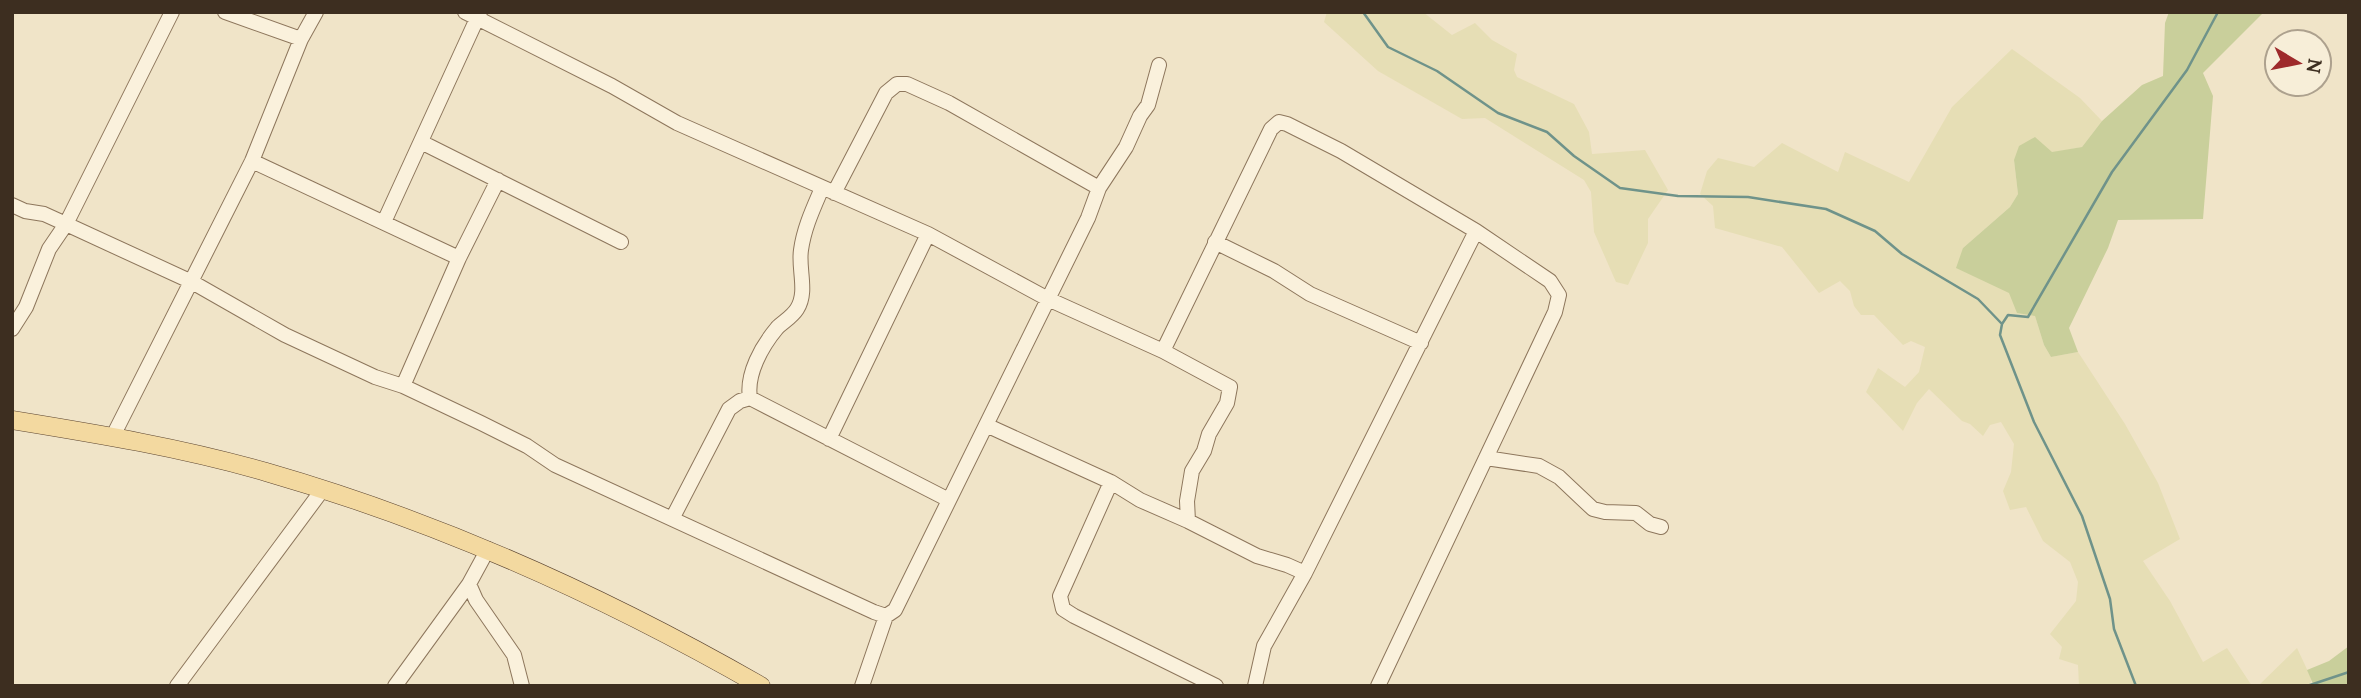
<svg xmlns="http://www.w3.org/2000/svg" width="2361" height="698" font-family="Lora,serif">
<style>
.farmland{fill:#e6deb5}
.green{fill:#c9cf9b}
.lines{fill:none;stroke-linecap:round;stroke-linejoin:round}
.stream{stroke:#6f938a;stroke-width:2.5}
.minor-casing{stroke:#8d765c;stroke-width:16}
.major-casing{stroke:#5b4430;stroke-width:19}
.minor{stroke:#faf1dc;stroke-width:14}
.major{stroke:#f3d9a0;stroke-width:18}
</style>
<rect width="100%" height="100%" fill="#f0e4c8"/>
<!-- farmland -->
<path class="farmland" d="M1327 12H1423L1452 35 1475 23 1492 40 1517 54 1514 70 1517 77 1574 104 1589 132 1592 154 1645 150 1668 190 1648 219V243L1628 285 1616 282 1594 232 1591 192 1584 180 1485 118 1462 119 1378 71 1324 22Z
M2012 49 2080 98 2102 121 2082 147 2014 160 2018 194 2010 207 1963 248 2035 316 2044 345 2051 357 2078 352 2125 424 2158 483 2180 539 2143 561 2170 601 2203 662 2227 648 2252 686H2079L2078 665 2059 659 2062 647 2050 634 2076 601 2078 582 2070 562 2043 541 2026 507 2010 510 2003 491 2011 472 2014 444 2001 422 1990 425 1983 436 1970 424 1962 421 1929 389 1917 403 1903 431 1866 392 1878 368 1905 387 1919 372 1925 347 1911 341 1903 345 1874 315H1861L1854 306 1850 291 1840 281 1819 293 1782 247 1715 228 1713 206 1700 194 1707 171 1718 158 1754 167 1782 143 1838 172 1845 152 1909 182 1952 107Z
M2297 648 2312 680 2308 686H2258Z"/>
<!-- green -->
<path class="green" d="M2169 12H2264L2203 73 2213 96 2203 219 2118 220 2108 248 2069 328 2078 352 2051 357 2044 345 2035 316 2017 313 2009 293 1956 268 1963 248 2010 207 2018 194 2014 160 2019 146 2035 137 2052 152 2082 147 2102 121 2142 85 2163 76 2165 23Z
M2349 646V686H2314L2307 670 2329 661Z"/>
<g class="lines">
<!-- stream -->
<path class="stream" d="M1363 12 1388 47 1437 71 1498 113 1547 132 1574 156 1620 188 1678 196 1748 197 1826 209 1875 231 1902 254 1978 299 2002 324
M2136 686 2114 629 2110 599 2082 516 2034 422 2000 335 2002 324 2008 315 2028 317 2112 172 2187 70 2218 12
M2307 686 2349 672"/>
<!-- minor casing -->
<g class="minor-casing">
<path id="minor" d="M225 12 301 39
M465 12 612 86 677 123 928 234 1048 299 1163 351 1230 387 1227 403 1209 434 1204 451 1192 471 1187 501 1188 521
M421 142 621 242
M252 161 459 258
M834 193 886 93 897 84H907L949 103 1099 188
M12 205 25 211 44 214 66 224 192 282 285 335 375 377 403 386 481 423 527 446 555 465 874 612 886 616
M384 222 480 12
M1215 242 1274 271 1310 294 1421 343
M12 329 26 307 49 249 66 224 172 12
M1163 351 1271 129 1279 122 1287 124 1341 151 1476 231 1550 281 1559 295 1555 312 1378 686
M403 386 459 258 498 180
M750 398C746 374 762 346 777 328 783 322 792 317 797 309 808 292 798 269 801 250 804 228 813 209 822 188
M986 425 1111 482 1140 500 1188 521 1257 556 1287 565 1305 573
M113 436 252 161 301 39 316 12
M829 439 928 234
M1486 458 1539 466 1559 477 1593 509 1605 512 1636 513 1650 524 1661 527
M1111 482 1060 596 1063 609 1074 616 1216 686
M672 519 729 409 740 401 750 398 949 500
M469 584 476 600 514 655 522 686
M177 686 323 489
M395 686 469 584 488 549
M862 686 886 616 895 610 1088 218 1099 188 1126 147 1140 116 1148 105 1159 65
M1255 686 1264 646 1305 573 1476 231"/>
</g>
<!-- major casing -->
<g class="major-casing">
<path id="major" d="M12 420C98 434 183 448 266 472 440 522 604 596 761 686"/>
</g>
<!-- minor -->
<use href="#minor" class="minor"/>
<!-- major -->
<use href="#major" class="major"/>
</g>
<!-- border -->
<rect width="2361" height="698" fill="none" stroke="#3d2e20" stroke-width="28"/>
<!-- north arrow -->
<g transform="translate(2298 63) rotate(100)"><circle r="33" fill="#f7eed8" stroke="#ada18e" stroke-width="2"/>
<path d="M0-5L12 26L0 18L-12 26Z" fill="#9e2a2b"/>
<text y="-10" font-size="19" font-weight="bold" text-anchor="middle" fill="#3d2e20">N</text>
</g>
</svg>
